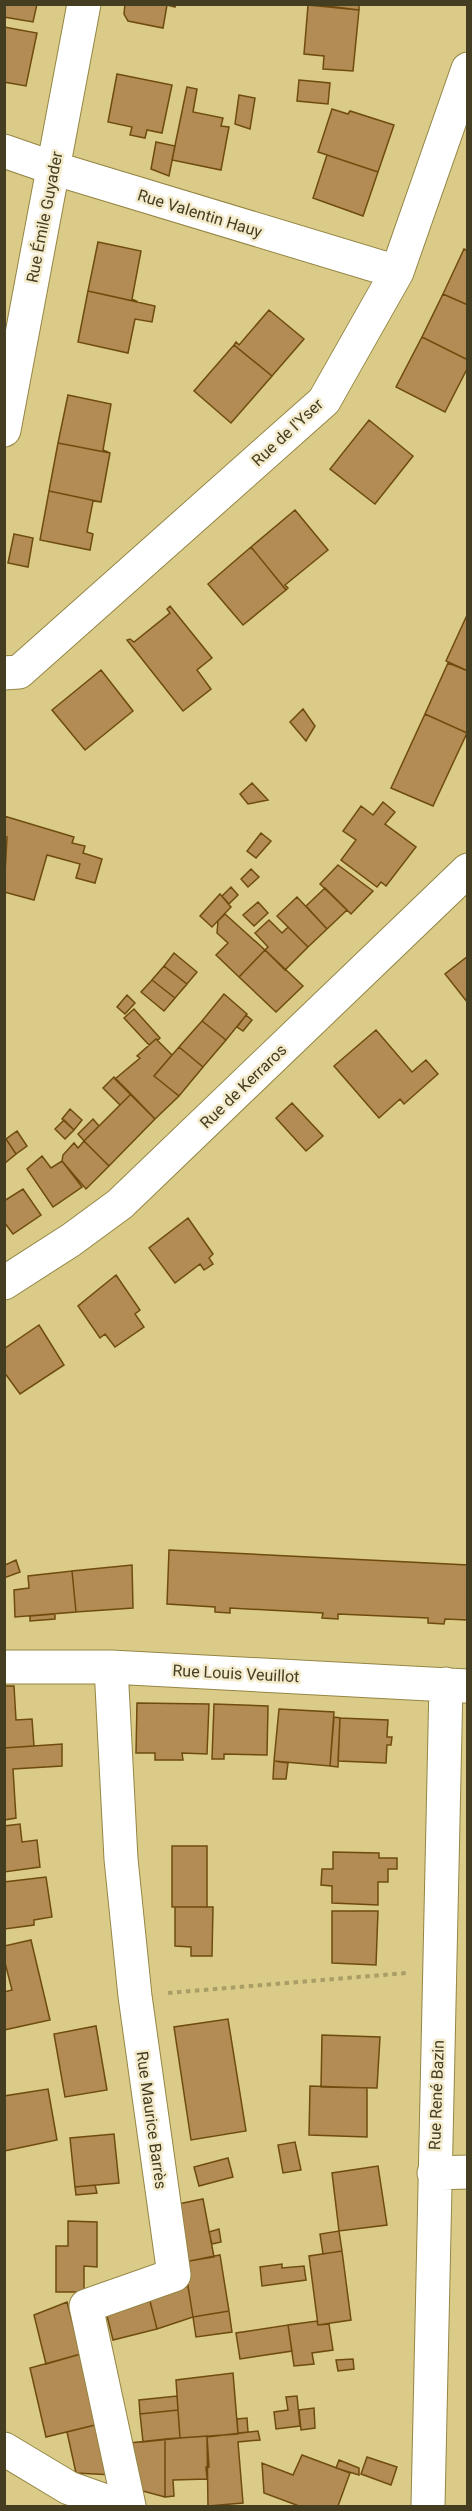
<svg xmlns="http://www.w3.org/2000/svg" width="472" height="2511" font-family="Roboto,sans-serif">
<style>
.building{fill:#b28c54;stroke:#6f4c0d;stroke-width:1.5}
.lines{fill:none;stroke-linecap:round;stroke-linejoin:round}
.minor-casing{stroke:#958645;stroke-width:35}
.path{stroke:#aa9e67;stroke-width:4;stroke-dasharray:4.5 4.5;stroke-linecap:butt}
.minor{stroke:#fff;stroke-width:33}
.labels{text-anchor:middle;stroke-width:5;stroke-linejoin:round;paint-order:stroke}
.street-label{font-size:16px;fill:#443d22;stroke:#f3ebcb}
</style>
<rect width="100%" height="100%" fill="#dacb88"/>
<!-- building -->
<path class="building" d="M4 4H37L33 22 4 17Z
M125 4H176L175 7 167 5 163 28 128 21 124 14Z
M311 4H359V10Z
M308 5 359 10 353 71 323 69 324 56 304 54Z
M4 27 37 33 26 86 4 82Z
M117 74 172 85 162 133 147 130 145 138 130 135 132 127 108 122Z
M299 80 330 83 328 104 297 101Z
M187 87 197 89 193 112 223 118 221 126 229 127 221 170 172 160Z
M239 95 255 98 250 129 235 124Z
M332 109 348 114 350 111 394 125 378 172 318 152Z
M156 142 175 146 169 176 151 169Z
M327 155 378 172 363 216 313 198Z
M98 242 141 251 132 299 138 302 88 291Z
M464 249 468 251V305L443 294Z
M88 291 155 306 152 322 135 319 128 353 78 342Z
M443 294 468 305V360L422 337Z
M269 310 304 339 272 376 234 345 236 342 239 345Z
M422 337 468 360V367L445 412 396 387Z
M234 345 272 376 231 423 194 391Z
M68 395 111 404 103 450 110 453 58 443Z
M369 420 413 456 375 504 330 469Z
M58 443 110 453 101 502 49 491Z
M49 491 101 502 93 501 87 532 93 534 90 550 40 540Z
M295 510 328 550 285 585 288 588 286 590 251 547Z
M14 534 33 538 28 567 8 563Z
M251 547 286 590 243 625 208 584Z
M170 606 212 658 197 670 211 689 183 711 127 640 130 639 134 642 170 613 167 609Z
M468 613V671L446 661Z
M448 663 468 671 467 733 425 714Z
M101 670 133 711 85 750 52 710Z
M303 709 315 726 306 741 290 722Z
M425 714 467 733 433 806 391 788Z
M252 783 268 800 248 804 240 794Z
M383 802 395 812 385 824 416 847 386 886 381 882 377 887 341 860 356 840 343 831 361 806 373 815Z
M4 816 74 837 72 843 85 846 83 853 102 859 95 883 76 878 80 864 47 855 34 900 4 892 7 837 4 836Z
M261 833 271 841 256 858 247 851Z
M338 865 373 891 351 914 320 884Z
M251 869 259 877 248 887 241 879Z
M231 887 238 895 229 904 222 896Z
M325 888 347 910 327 929 306 906Z
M220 894 231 907 212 927 200 916Z
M297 897 327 929 308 947 277 916Z
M258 902 268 913 254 926 243 915Z
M225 914 265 950 239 977 216 955 228 943 217 933 218 921Z
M269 920 282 933 288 927 308 947 285 970 265 950 268 947 255 933Z
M265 950 303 986 276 1012 239 977Z
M174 953 197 972 187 984 164 966Z
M468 956V1003L445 974Z
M164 966 187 984 175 998 152 980Z
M152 980 175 998 164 1011 141 992Z
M224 994 247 1014 226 1040 202 1021Z
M127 995 135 1003 125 1014 117 1007Z
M134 1009 160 1038 158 1040 156 1039 149 1045 124 1018Z
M246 1015 252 1020 243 1031 237 1027Z
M202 1021 226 1040 203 1067 179 1047Z
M376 1030 412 1072 426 1060 438 1074 404 1104 400 1099 379 1118 334 1066Z
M156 1039 172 1055 154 1076 179 1096 155 1119 115 1079 140 1058 137 1056Z
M179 1047 203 1067 179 1096 154 1076Z
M114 1077 131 1094 120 1105 103 1088Z
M131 1094 155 1119 109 1166 84 1141Z
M292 1103 323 1136 306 1151 276 1118Z
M70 1109 82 1120 74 1130 62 1119Z
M93 1119 99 1126 84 1141 78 1134Z
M64 1120 74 1130 65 1139 55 1129Z
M17 1131 27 1146 16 1154 6 1139Z
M6 1139 16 1154 5 1163 4 1140Z
M84 1141 109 1166 86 1189 62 1161 63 1155 74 1143 78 1148Z
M42 1156 51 1168 62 1161 82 1187 53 1207 27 1169Z
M23 1189 41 1215 13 1234 4 1222V1201Z
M188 1218 213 1254 209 1258 213 1264 204 1270 200 1264 175 1283 149 1248Z
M116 1275 140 1310 135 1314 144 1327 115 1347 105 1334 100 1338 78 1306Z
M39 1325 64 1365 20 1394 4 1372V1349Z
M169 1550 468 1565V1620L445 1619 444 1624 428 1623V1618L338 1614V1619L322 1618 323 1613 230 1608V1613L215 1612V1607L167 1604Z
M16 1560 20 1572 4 1578 5 1565Z
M132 1565 133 1608 76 1612 72 1571Z
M72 1571 76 1612 15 1617 14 1590 29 1588 28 1576Z
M55 1614V1619L30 1621V1616Z
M4 1686H14L16 1720 32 1719 34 1746 4 1748Z
M137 1703 209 1704 207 1754 182 1753 183 1760H155V1753H136Z
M214 1704 268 1706 267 1755 224 1754V1759H212Z
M279 1709 334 1712 330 1766 274 1761Z
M334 1717 340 1718 338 1767 330 1766Z
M340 1718 388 1720 387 1737H392L391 1745H387L386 1763 338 1761Z
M62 1744V1766L13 1769 16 1818 4 1820V1748Z
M274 1761 288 1763 286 1779H273Z
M20 1824 22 1842 37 1840 40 1867 4 1872V1826Z
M172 1846H207V1907H172Z
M333 1852 379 1853V1858H397V1869H388V1882H378V1905L332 1903V1886L321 1885 322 1869H333Z
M46 1877 52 1917 34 1920V1925L5 1929 4 1882Z
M175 1907H213L212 1956H191V1947L175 1946Z
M332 1911H378L376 1965 332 1963Z
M31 1940 50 2020 4 2030V1992L12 1990 4 1959V1946Z
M228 2019 246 2131 191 2140 174 2027Z
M96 2026 107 2090 65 2097 54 2034Z
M322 2035 380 2037 377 2088 321 2087Z
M310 2086 367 2088V2137L309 2135Z
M48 2089 57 2140 4 2151V2096Z
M114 2134 119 2183 75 2187 70 2138Z
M295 2142 301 2170 283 2173 278 2145Z
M228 2158 233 2177 199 2186 194 2167Z
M378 2166 387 2225 339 2231 332 2173Z
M95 2185 97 2193 76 2195 75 2187Z
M203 2199 214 2257 184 2262 173 2205Z
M68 2221 97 2222V2267L84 2266V2292H56V2246H68Z
M219 2229 221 2242 212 2244 209 2232Z
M339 2231 342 2251 323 2254 320 2234Z
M342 2251 351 2320 318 2325 309 2256Z
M220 2255 229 2311 193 2317 184 2262Z
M282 2264V2268L304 2266 306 2280 262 2286 260 2267Z
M188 2286 193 2317 157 2329 149 2297Z
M149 2297 157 2329 113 2340 105 2308Z
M67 2302 81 2354 46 2364 34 2315Z
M229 2311 232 2332 196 2337 193 2317Z
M317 2321 318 2325 329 2324 333 2350 312 2353 314 2364 294 2366 288 2325Z
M288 2325 292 2351 240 2359 236 2333Z
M81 2354 99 2424 46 2437 30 2368Z
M353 2359 354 2369 338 2371 336 2360Z
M233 2373 238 2434 180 2438 176 2380Z
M177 2396 178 2410 140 2414 139 2400Z
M297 2396 300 2426 276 2429 274 2412 288 2410 286 2397Z
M314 2408 315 2428 301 2430 299 2410Z
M178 2410 180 2438 143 2442 140 2414Z
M247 2418 248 2432 238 2433 237 2419Z
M99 2424 113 2475 76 2473 67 2432Z
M258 2431 260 2440 238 2442 243 2503 208 2506 207 2437Z
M207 2436 209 2467H206L207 2479 173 2480 174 2496 165 2497V2439Z
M165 2439V2497L135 2489 130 2443Z
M302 2455 350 2473 338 2506H299L264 2493 262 2463 293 2475Z
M367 2457 397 2467 391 2485 361 2474Z
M339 2460 359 2468V2475L336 2468Z"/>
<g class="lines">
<!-- minor casing -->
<g class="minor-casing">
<path id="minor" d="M4 151 53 168 397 272
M4 430 84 4
M4 673 19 672 324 401 397 272 468 69
M4 1283 71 1240 120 1204 468 870
M4 1667H111L467 1686
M111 1667 121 1859 135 1996 174 2275 86 2306 129 2506
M434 2173 468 2172
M4 2449 69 2488 120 2506
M428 2506 446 1684"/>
</g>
<!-- path -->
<path class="path" d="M168 1993 406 1973"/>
<!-- minor -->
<use href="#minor" class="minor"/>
</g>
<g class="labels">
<!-- street labels -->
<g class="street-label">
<text transform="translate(200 213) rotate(17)" y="6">Rue Valentin Hauy</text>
<text transform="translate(44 217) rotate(-79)" y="6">Rue Émile Guyader</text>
<text transform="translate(287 432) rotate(-43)" y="6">Rue de l'Yser</text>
<text transform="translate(243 1086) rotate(-44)" y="6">Rue de Kerraros</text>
<text transform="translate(236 1673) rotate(3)" y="6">Rue Louis Veuillot</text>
<text transform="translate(436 2095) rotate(-88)" y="6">Rue René Bazin</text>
<text transform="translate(152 2120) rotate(82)" y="6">Rue Maurice Barrès</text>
</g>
</g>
<!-- border -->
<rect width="472" height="2511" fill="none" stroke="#443d22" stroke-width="12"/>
</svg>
